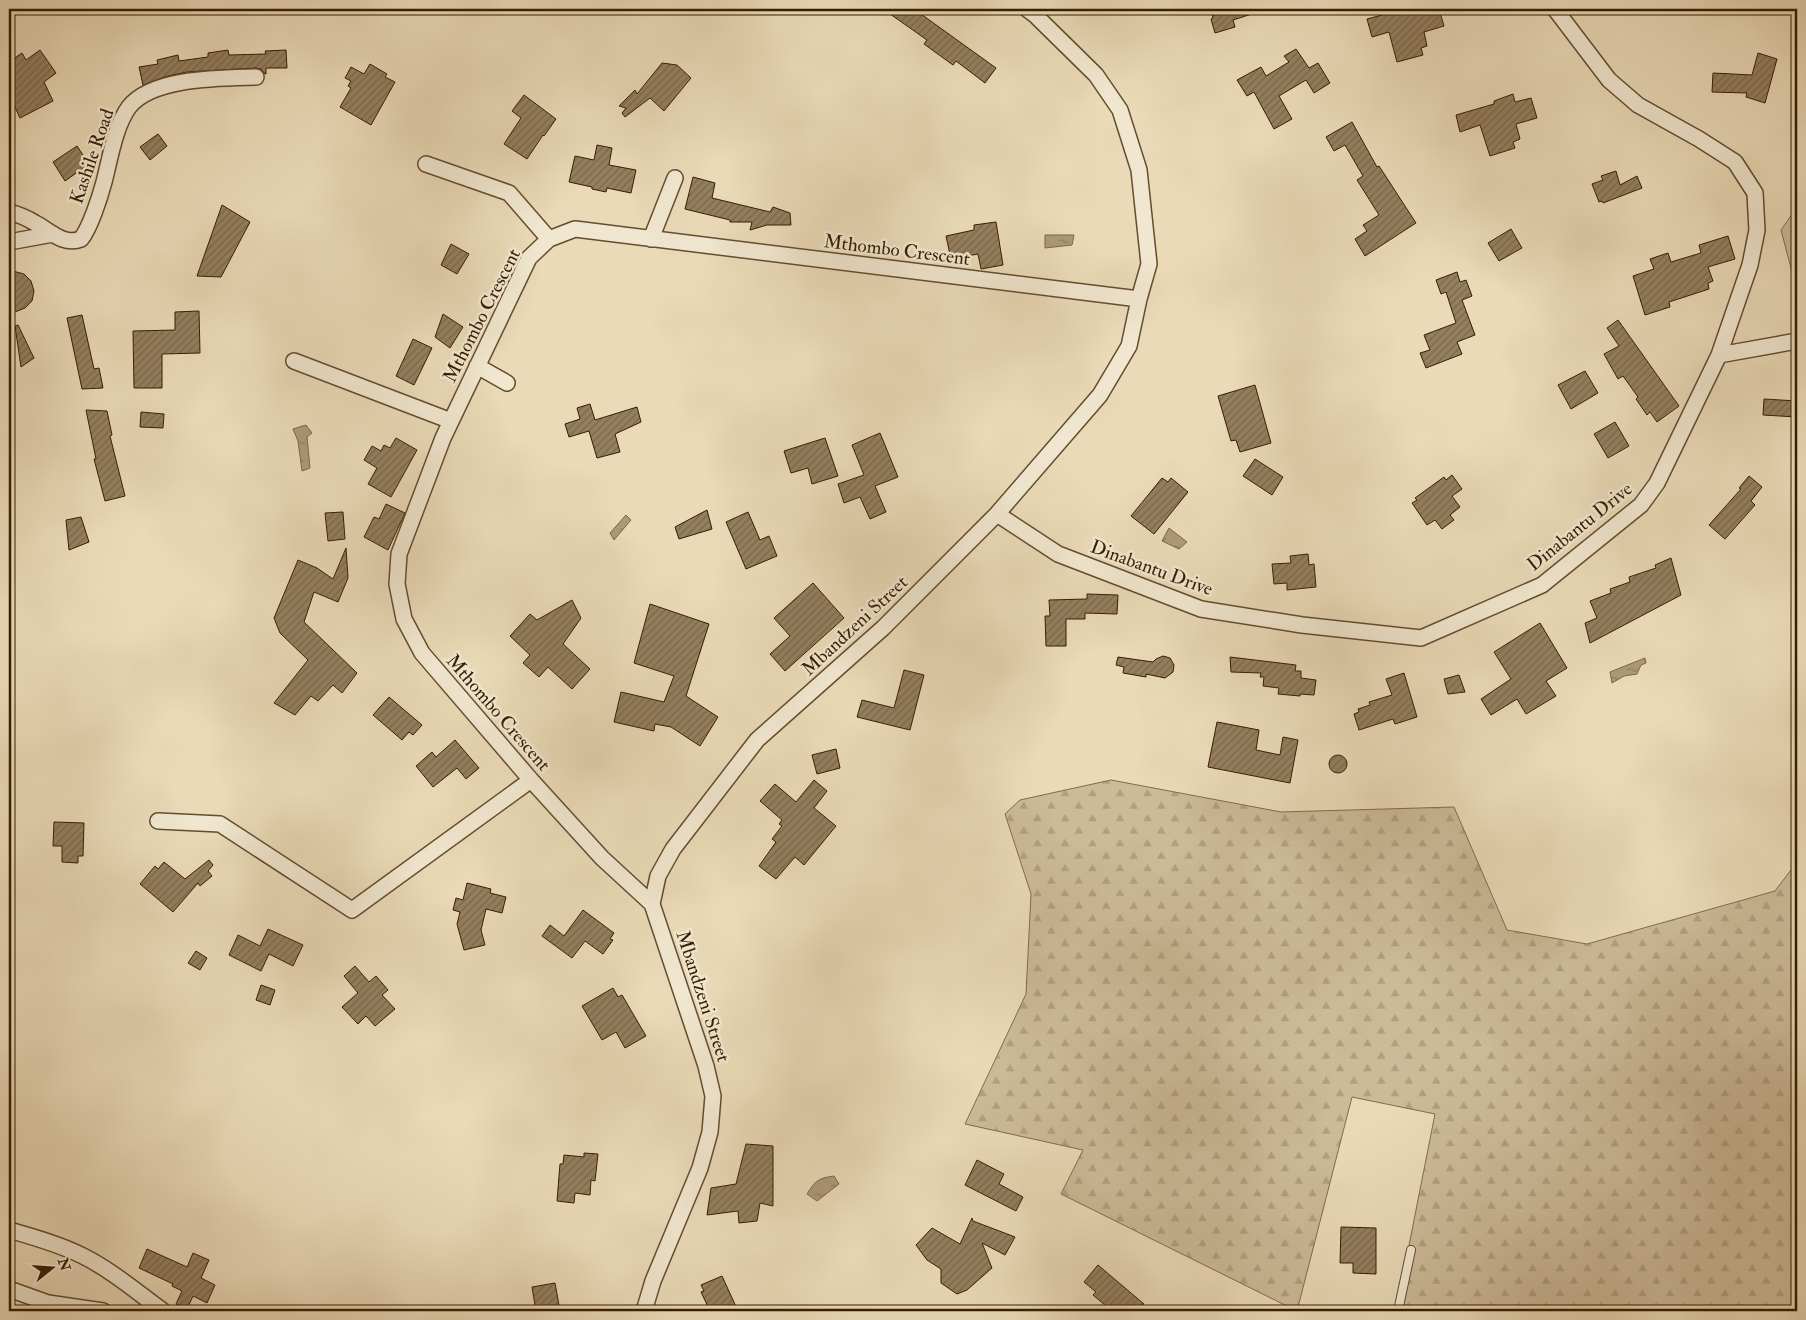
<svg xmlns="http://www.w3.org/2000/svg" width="1806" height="1320" font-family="'IM FELL Double Pica',serif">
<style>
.forest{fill:url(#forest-firs);stroke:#826b4c}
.water{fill:url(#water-ripples);stroke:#7e6749}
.building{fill:url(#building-hatch);stroke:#371c01}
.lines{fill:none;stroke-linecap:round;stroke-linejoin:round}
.lane-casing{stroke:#644c2e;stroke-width:10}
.street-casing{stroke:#644c2e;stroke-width:18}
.lane{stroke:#f1e7d0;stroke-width:8}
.street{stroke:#f1e7d0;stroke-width:15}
.labels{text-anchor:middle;stroke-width:5;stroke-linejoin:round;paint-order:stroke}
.street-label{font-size:19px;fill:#371c01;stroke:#f1e7d0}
</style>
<defs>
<pattern id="forest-firs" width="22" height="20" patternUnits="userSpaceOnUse" patternTransform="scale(1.25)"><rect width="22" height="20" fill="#ccba98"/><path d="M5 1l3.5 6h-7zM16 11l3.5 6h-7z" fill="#b09f81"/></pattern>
<pattern id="water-ripples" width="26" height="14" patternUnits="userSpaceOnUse" patternTransform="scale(1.25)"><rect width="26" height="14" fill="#ad9979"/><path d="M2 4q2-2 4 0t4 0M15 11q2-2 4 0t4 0" fill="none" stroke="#8e7c61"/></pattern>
<pattern id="building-hatch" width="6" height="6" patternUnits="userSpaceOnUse" patternTransform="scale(1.25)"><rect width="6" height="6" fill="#947f60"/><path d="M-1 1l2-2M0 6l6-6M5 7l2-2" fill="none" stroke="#7a674d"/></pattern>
</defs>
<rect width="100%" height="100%" fill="#eadab7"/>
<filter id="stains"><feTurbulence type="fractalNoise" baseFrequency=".004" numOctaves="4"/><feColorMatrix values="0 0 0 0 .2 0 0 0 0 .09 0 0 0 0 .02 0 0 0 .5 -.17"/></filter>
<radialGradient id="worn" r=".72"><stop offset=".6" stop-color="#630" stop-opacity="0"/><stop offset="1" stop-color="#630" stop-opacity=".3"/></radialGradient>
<!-- forest -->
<path class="forest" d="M1797 207V291L1781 230Z
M1111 780 1281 812 1454 807 1507 930 1587 944 1775 891 1797 862V1311H1396L1435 1114 1352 1097 1297 1311 1061 1194 1083 1150 965 1124 1026 994 1031 894 1005 814 1020 800Z"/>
<!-- water -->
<path class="water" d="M1045 235H1074L1072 245 1045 248Z
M306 425 312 433 307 437 310 468 302 471 298 441 293 429Z
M626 515 631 520 614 540 610 533Z
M1169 528 1187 542 1179 549 1162 541Z
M1645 658 1646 663 1641 665 1637 674 1624 676 1612 683 1610 672Z
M834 1176 839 1184 817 1201 807 1194C815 1181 818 1178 834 1176Z"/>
<!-- building -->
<path class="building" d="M883 9H914L996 68 985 83 956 61 953 65 924 44 927 40Z
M1216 9H1258V12L1233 20 1235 27 1215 33 1211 19 1213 18 1212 13 1217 11Z
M1404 9H1439L1444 26 1424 32 1427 46 1421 48 1423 55 1397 62 1389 32 1372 37 1367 19Z
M1296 49 1309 68 1318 63 1330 83 1314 93 1306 80 1279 96 1292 119 1274 129 1254 92 1247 96 1237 80 1261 67 1266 76 1289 62 1284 56Z
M40 50 56 73 44 82 53 101 20 118 9 94V62L22 53 26 60Z
M228 50 229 55 266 54 265 51 286 50 287 68H266V74H265L261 69 256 68 187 72 168 76 143 85 139 67 158 64 157 60 178 55 179 61 208 57V53Z
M1758 53 1777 59 1765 103 1746 97 1747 93 1712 92 1713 73 1752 75Z
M662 63 677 65 691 78 664 111 650 98 625 117 622 113 626 108 619 106 635 90 637 94Z
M370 64 387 74 385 77 395 82 371 125 340 107 351 88 348 86 351 81 345 78 351 67 364 74Z
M1513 94 1515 102 1531 98 1537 118 1516 124 1520 139 1513 142 1515 148 1490 156 1480 125 1460 132 1456 115 1494 104V101Z
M524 95 556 119 544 136 543 135 527 159 504 144 521 118 512 111Z
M1352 122 1377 167 1379 166 1416 223 1365 256 1355 239 1367 231 1363 225 1379 215 1357 180 1363 176 1345 145 1334 151 1326 137Z
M158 134 167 146 150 160 140 147Z
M597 145 612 148 609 165 636 170 631 193 607 188 606 192 592 189V187L569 182 575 156 594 160Z
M77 146 89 164 65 181 53 162Z
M1616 171 1620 185 1637 176 1642 188 1603 203 1602 201 1599 202 1592 184 1603 180 1601 176Z
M693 177 715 183 712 198 770 212 773 207 790 213 791 225H767L750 230 752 222H730V220L685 209Z
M222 205 250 222 221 277 197 276Z
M996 222 1003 265 981 269 978 254 951 259 946 236 974 230V225Z
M1511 229 1522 248 1499 261 1488 243Z
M1728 236 1735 259 1708 267 1713 281 1708 283 1709 289 1669 302 1670 307 1645 315 1633 276 1654 269 1650 259 1668 253 1671 262 1701 253 1699 245Z
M451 244 469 254 457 274 441 265Z
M9 270 24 274 31 281 34 291 32 301 25 308 15 312 9 310Z
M1457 272 1460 282 1466 280 1472 296 1462 300 1475 335 1457 342 1462 354 1426 368 1420 353 1430 350 1424 335 1456 323 1446 292 1441 294 1436 280Z
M199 311 200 353 162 354V388H134L133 331 175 330V312Z
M443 314 463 327 450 348 435 337Z
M82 315 94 369 99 368 103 388 82 389 67 318Z
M1618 320 1679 406 1657 422 1650 412 1647 415 1636 399 1638 397 1623 376 1618 379 1604 354 1619 346 1607 328Z
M18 325 34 358 21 367 15 326Z
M413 339 432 348 414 385 396 376Z
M1585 371 1598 393 1571 409 1558 385Z
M1255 385 1271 443 1240 452 1236 440 1231 441 1218 396Z
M1764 399 1797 401V417L1763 415Z
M590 404 595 420 637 407 641 422 615 434 620 452 597 458 589 431 569 437 565 424 580 419 577 408Z
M86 410 107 411 112 435 110 436 125 496 105 501 94 459H96Z
M141 412 164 414 163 428 140 427Z
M1615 422 1629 446 1608 458 1594 434Z
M880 433 898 477 875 486 886 512 870 519 860 497 844 503 838 484 864 475 852 445Z
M396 438 417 450 391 497 368 484 377 468 364 460 372 446 381 451 384 445 390 448Z
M825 438 838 476 812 484 808 468 791 473 784 451Z
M1255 459 1283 477 1272 495 1243 476Z
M1452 475 1462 489 1452 496 1460 507 1450 515 1454 520 1442 529 1435 520 1427 525 1412 503 1417 500 1415 498 1444 477 1446 480Z
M1749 476 1762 487 1751 501 1755 505 1725 539 1709 525 1741 489 1739 488Z
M1162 478 1168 482 1171 478 1188 492 1154 534 1131 516Z
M386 504 405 513 388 550 364 537 374 517 379 519Z
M707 510 712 529 679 539 675 527Z
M343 512 345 539 328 541 325 513Z
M748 512 760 540 769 536 777 556 746 569 726 522Z
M81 517 89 542 69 550 66 520Z
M346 548 348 578 338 602 314 592 304 622 357 673 342 693 333 685 318 701 311 696 295 715 274 703 308 660 280 633 274 618 298 560 317 568 333 579Z
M1308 554 1309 565 1314 564 1316 587 1287 590V583L1274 584 1272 564 1291 563 1290 556Z
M1671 558 1681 595 1590 643 1585 623 1597 618 1590 601 1611 593 1610 589 1630 582 1629 577 1656 568 1655 565Z
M813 583 844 618 785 671 770 654 790 636 774 618Z
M1087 594 1118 595 1117 614 1085 613V619H1066V646H1046L1045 616H1050L1049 600 1087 599Z
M572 600 581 618 563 644 590 669 572 689 548 667 539 677 523 663 530 655 510 636 530 614 537 620Z
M650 604 709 624 686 696 718 717 700 746 671 727 655 724 654 731 614 722 621 692 664 702 674 676 634 663Z
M1540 623 1567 668 1546 681 1556 696 1526 714 1517 699 1491 715 1481 699 1511 679 1494 652Z
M1163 656 1170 658 1174 665 1173 672 1165 678 1146 674V677L1123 673 1124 667 1116 665 1118 657 1153 662 1156 659Z
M1230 657 1296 665 1295 671H1301V678L1316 680 1314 695 1300 694V696L1278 694 1279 688 1263 686 1264 677H1260L1261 673 1231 672Z
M904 670 924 675 910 730 857 717 862 700 894 708Z
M1404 673 1417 717 1395 724 1393 719 1359 730 1354 714 1359 712 1358 709 1370 705 1369 702 1392 695 1386 679Z
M1459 675 1465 692 1448 694 1444 679Z
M389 697 422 725 413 735 409 732 402 740 373 715Z
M1217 722 1259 730 1256 750 1280 755 1283 737 1298 740 1290 783 1208 767Z
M455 740 479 768 466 779 457 768 433 787 416 766 432 752 436 757Z
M836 749 840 768 817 774 812 755Z
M1329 764a9 9 0 1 1 18 0a9 9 0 1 1-18 0Z
M814 780 827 791 814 808 836 826 804 865 795 857 776 879 759 866 776 842 772 839 782 826 779 824 782 820 760 801 775 784 796 802Z
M54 822 84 823 83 856H78V863L62 862V846H53Z
M209 860 213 865 208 871 212 876 200 886 198 883 173 912 140 884 155 866 158 869 164 862 185 879Z
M467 883 491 889 490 893 506 897 502 913 486 909 481 930 485 945 464 950 457 924 460 912 453 910 456 898 463 900Z
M583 910 614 933 610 939 613 940 603 954 585 941 572 958 542 936 550 925 564 936Z
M268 929 303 945 293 966 269 954 261 971 229 955 238 935 260 946Z
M196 951 207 958 200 970 188 963Z
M355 966 369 982 376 976 388 990 382 995 395 1009 375 1026 366 1016 358 1024 342 1007 358 993 344 976Z
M261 985 275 990 270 1005 256 1000Z
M613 988 618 997 622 995 646 1036 625 1048 616 1032 602 1040 582 1006Z
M746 1144 773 1146V1206L760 1203 757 1221 739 1223 738 1211 707 1215 711 1188 736 1184Z
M584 1153 598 1154 595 1181 591 1180 590 1195 575 1193 574 1203 557 1201 560 1164H563L564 1155 584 1157Z
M977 1160 1004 1174 999 1184 1023 1197 1016 1211 965 1185Z
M972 1218 973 1221 1015 1237 1005 1255 982 1243 992 1268 967 1290 957 1294 941 1283V1269L927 1260 916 1245 932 1228 960 1244Z
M1341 1227 1376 1228V1274L1353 1273V1263H1340Z
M147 1249 187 1267 193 1253 209 1260 201 1278 215 1285 207 1303 193 1296 187 1309 176 1304 182 1291 172 1286 173 1284 139 1268Z
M1098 1265 1144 1304 1138 1311H1112L1093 1295 1096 1292 1084 1282Z
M722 1276 738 1311H710L701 1292 704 1291 701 1285Z
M555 1283 560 1311H536L532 1287Z"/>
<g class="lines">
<!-- lane casing -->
<g class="lane-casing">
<path id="lane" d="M1398 1311 1411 1250"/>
</g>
<!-- street casing -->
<g class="street-casing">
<path id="street" d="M426 164 509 193 549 239
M9 212C17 214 27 218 35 223 49 230 63 246 81 239 90 228 100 197 104 182 110 159 115 126 129 107 152 77 222 78 256 77
M651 239 675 178
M9 242 53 234
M1719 355 1797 341
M294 361 451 421
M477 366 507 383
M997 514 1058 554 1201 609 1302 625 1421 638 1542 585 1641 505 1657 483 1719 355 1750 265 1757 230 1755 193 1735 162 1699 139 1638 105 1609 80 1555 9
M158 821 220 824 352 910 531 780
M652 904 602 858 531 780 422 653 404 619 397 584 399 554 443 438 529 258 549 239 575 229 1139 299
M9 1230C33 1237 59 1244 83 1256 111 1270 137 1292 163 1311
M9 1289 48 1303 103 1311
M644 1311 653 1281 700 1168 710 1132 713 1096 706 1066 652 904 658 876 673 849 757 740 883 628 997 514 1100 395 1129 346 1139 299 1149 264 1139 170 1120 110 1096 75 1035 15 1027 9"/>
</g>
<!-- lane -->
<use href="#lane" class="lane"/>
<!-- street -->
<use href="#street" class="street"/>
</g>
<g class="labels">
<!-- street labels -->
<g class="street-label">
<text transform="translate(91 156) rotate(-71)" y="7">Kashile Road</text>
<text transform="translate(897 249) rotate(7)" y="7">Mthombo Crescent</text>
<text transform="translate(481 315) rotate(-63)" y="7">Mthombo Crescent</text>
<text transform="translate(1579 526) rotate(-39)" y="7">Dinabantu Drive</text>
<text transform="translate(1152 567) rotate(20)" y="7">Dinabantu Drive</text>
<text transform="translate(854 625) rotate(-43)" y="7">Mbandzeni Street</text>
<text transform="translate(499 712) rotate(49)" y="7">Mthombo Crescent</text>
<text transform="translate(704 996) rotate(72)" y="7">Mbandzeni Street</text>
</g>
</g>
<!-- margin -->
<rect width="1806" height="1320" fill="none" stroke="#eadab7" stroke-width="30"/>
<rect x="10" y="10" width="1786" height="1300" fill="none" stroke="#371c01" stroke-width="2.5"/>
<rect x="15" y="15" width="1776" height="1290" fill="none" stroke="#371c01"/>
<!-- north arrow -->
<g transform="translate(52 1268) rotate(73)" stroke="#f1e7d0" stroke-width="4" paint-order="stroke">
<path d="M0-4L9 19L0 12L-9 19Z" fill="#371c01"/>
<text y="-8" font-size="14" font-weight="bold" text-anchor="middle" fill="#371c01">N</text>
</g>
<rect width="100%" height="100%" filter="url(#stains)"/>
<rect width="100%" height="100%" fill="url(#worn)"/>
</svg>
